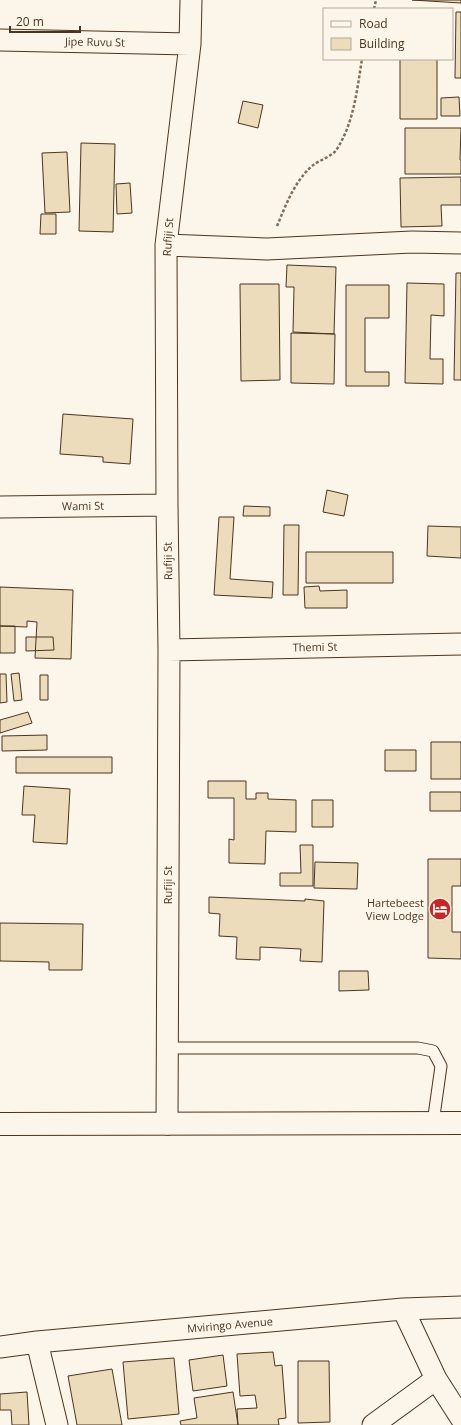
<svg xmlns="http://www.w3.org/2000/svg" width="461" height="1425" font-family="'Open Sans',sans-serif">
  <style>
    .building { fill: #ecdcbc; stroke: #4a3520 }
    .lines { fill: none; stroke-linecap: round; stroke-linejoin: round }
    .service-casing { stroke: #4a3520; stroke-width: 13 }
    .minor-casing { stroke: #4a3520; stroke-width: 23 }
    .trunk-casing { stroke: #4a3520; stroke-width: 24 }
    .path { stroke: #7f6f5c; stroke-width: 2.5; stroke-dasharray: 3 2; stroke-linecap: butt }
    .service { stroke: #fbf6e9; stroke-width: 11 }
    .minor { stroke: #fbf6e9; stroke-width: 21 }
    .trunk { stroke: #fbf6e9; stroke-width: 22 }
    .labels { text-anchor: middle; stroke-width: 3; stroke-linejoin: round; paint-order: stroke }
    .street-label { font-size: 11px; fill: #4a3520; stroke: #fbf6e9 }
    .poi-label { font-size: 11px; fill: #4a3520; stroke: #fbf6e9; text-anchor: end }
  </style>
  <rect width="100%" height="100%" fill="#fbf6e9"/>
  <path class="building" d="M412 0H461V3Z
    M456 12H461V78H455Z
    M400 59H437V119H400Z
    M459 97 460 116H441V98Z
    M243 101 263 105 258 128 238 123Z
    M405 128H461L460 160H461V174H405Z
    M81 143 115 144 113 232 79 231Z
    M67 152 70 212 45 213 42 153Z
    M461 177V205H441L442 226 401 227 400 178Z
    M130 183 132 213 117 214 116 184Z
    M41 214H56V234H40Z
    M287 265 336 267 334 334 293 332 294 287H286Z
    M456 273H461V380H454Z
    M407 283 444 284V316L431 315 430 359H443V384L405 383Z
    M240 284H279L280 380 241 381Z
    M346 285H389V318H365V372H389V386H346Z
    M291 333 335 334 334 384 291 383Z
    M63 414 133 419 130 464 103 462V457L60 454Z
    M327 490 348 495 344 516 323 512Z
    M244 506 270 507V516H243Z
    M219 517H234L230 579 273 582 272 598 214 595Z
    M284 525H299L298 595H283Z
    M428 526 461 527V558L427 556Z
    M306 552H393V583H306Z
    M319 586 320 591 347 590V608H305L304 587Z
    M0 587 73 590 71 659 35 658 37 622 27 621V627L0 626Z
    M0 626H15V653H0Z
    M26 637H53L54 650 26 651Z
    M19 673 22 700 14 701 11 674Z
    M0 674H6L7 702 0 703Z
    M40 675H48V700H40Z
    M28 712 32 723 0 733V720Z
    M47 735V750L2 751V736Z
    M431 742H461V779H431Z
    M385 750H416V771H385Z
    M16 757H112V773H16Z
    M208 781H246V799H256V793H268V799L296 800V832L266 831 265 864 229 863V839L234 840V798H208Z
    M24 786 70 789 67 844 33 842 35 815H22Z
    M430 792H461V811H430Z
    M312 800H333V827H312Z
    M300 845H313V886H280V873H301Z
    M428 859H461V886H452V932H461V959L428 958Z
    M315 862 358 863 357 889 314 888Z
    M209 897 305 901V899L324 901 322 962 300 961 301 949 260 947V960L236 959 237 937 219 936 220 914 209 913Z
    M0 923 83 924 82 970H49V962L0 961Z
    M339 971H368L369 990 339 991Z
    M273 1352 275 1366 282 1365 286 1418 278 1419 279 1425H238L237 1409 257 1408 255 1395 240 1396 237 1354Z
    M223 1355 227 1386 193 1391 189 1360Z
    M174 1358 179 1414 128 1419 123 1362Z
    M298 1361H329L330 1422 298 1423Z
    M112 1369 122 1425H77L68 1376Z
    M27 1392 29 1425H12L11 1410H0V1394Z
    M233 1392 238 1425H181L180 1421 197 1418 194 1398Z"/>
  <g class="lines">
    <g class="service-casing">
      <path id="service" d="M167 1048H418L433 1051 441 1066 433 1123"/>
    </g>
    <g class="minor-casing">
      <path id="minor" d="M0 40 190 44
        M166 245 267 249 412 242 461 243
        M0 507 167 505
        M169 650 461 644
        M167 1124 169 650 167 505 166 245 190 44 191 0
        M403 1309 436 1379 461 1418
        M37 1342 57 1425
        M0 1347 37 1342 403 1309 461 1307
        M373 1425 436 1379"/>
    </g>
    <g class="trunk-casing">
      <path id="trunk" d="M0 1124 461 1123"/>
    </g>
    <path class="path" d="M374 9 376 0
      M277 226C286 205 294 182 312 166 319 160 332 157 337 149 354 122 357 90 362 59"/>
    <use href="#service" class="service"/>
    <use href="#minor" class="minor"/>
    <use href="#trunk" class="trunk"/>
  </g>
  <defs>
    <g id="hotel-disc" transform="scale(1.15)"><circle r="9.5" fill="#c62828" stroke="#fbf6e9"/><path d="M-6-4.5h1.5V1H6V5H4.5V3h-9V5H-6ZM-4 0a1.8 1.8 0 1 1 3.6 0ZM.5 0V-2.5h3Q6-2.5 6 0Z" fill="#fff"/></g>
  </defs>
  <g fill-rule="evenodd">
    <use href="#hotel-disc" x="440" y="909"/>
  </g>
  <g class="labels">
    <g class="street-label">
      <text transform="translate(95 42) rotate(1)" y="4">Jipe Ruvu St</text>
      <text transform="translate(168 237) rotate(-86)" y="4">Rufiji St</text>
      <text transform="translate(83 506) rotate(-1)" y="4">Wami St</text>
      <text transform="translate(168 561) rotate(-91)" y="4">Rufiji St</text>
      <text transform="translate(315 647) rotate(-1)" y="4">Themi St</text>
      <text transform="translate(168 885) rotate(-90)" y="4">Rufiji St</text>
      <text transform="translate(230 1325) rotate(-5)" y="4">Mviringo Avenue</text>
    </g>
    <g class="poi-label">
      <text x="424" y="907">Hartebeest<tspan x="424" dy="13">View Lodge</tspan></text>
    </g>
  </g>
  <rect x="323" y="8" width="130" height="52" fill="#fbf6e9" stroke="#b4a999"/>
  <rect x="331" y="21" width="20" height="6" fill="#fbf6e9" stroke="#b4a999"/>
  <text x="359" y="28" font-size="12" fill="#4a3520">Road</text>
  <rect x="331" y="38" width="20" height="12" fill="#ecdcbc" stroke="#b4a999"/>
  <text x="359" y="48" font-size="12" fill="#4a3520">Building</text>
  <path d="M10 26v6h70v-6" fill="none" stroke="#4a3520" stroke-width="2"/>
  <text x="16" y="26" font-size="12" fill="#4a3520" stroke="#fbf6e9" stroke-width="3" paint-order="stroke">20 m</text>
</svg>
